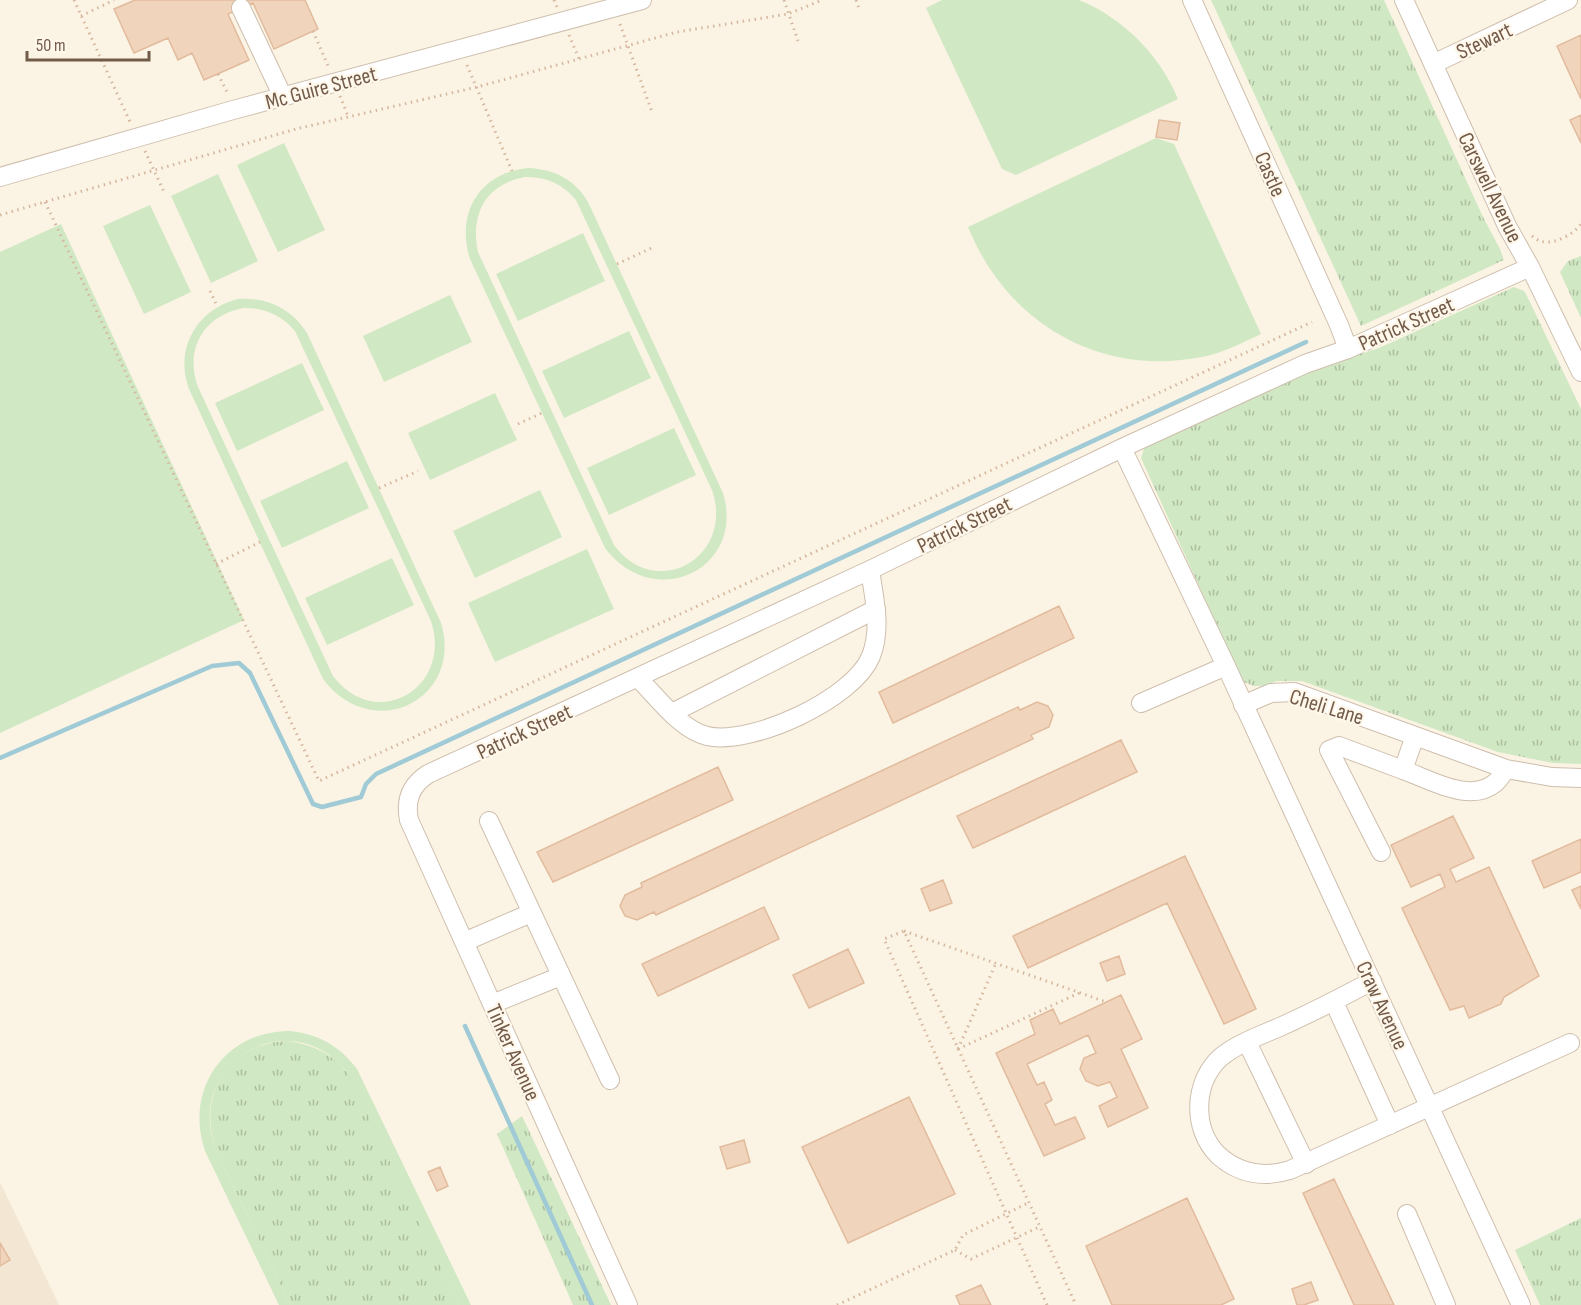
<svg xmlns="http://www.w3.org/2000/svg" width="1581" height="1305" font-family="'Sofia Sans Condensed',sans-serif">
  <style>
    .residential { fill: #f3e6d2 }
    .grass { fill: url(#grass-tufts) }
    .pitch { fill: #d0e8c3; fill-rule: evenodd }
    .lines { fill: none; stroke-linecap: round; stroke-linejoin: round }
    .stream { stroke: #9fcad6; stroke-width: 4.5 }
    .building { fill: #f0d4bc; stroke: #e2bb9d; stroke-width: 1.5 }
    .minor-casing { stroke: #cfbead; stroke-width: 20 }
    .path { stroke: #d5b79f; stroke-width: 3; stroke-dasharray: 1.5 4.5; stroke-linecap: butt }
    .minor { stroke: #fff; stroke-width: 18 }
    .labels { text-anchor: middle; stroke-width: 4.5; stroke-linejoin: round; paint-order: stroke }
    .street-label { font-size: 22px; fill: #735b4a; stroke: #fef7ea }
  </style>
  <defs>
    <pattern id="grass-tufts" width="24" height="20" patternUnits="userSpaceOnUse" patternTransform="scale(1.5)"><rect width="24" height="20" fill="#d0e8c3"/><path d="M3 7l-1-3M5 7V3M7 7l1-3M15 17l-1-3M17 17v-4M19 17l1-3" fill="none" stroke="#adbfa0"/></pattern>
  </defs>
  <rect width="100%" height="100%" fill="#fbf4e4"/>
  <path class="residential" d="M0 1182 59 1305H0Z"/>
  <path class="grass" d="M1211 0H1384L1483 217 1500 249 1504 260 1361 326Z
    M1581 256V318L1560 272 1568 261Z
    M1514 287 1524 291 1528 298 1581 409V764L1553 763 1498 752 1302 681H1277L1263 686H1254L1244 682 1233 661 1141 458 1144 449 1149 445 1322 366 1379 348Z
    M288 1041C315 1045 336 1055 351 1078L459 1305H290L215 1148C198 1093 228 1043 288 1041Z
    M522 1116 611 1305H573L497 1134Z
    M1581 1218V1305H1540L1515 1250Z"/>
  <path class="pitch" d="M942 0H1079C1123 18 1160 55 1178 99L1016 175 1002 169 926 8Z
    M1156 138 1174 144 1261 334C1242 343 1223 353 1202 357 1099 377 1007 323 968 227Z
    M284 143 325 230 278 252 237 165Z
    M530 168C556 170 575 180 588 202L723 493C746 569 654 613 605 548L470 259C455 212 481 171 530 168ZM525 177C547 177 563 184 576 200L712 490C735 558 656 602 614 545L478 252C470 214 486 184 525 177Z
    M218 174 258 261 211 283 171 196Z
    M150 205 191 292 144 314 103 226Z
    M61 224 244 620 0 733V252Z
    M583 233 605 281 518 321 496 274Z
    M450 295 472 342 384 382 363 336Z
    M238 299C267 297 291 308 307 333L441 623C464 699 373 745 323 679L189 389C174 349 197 309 238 299ZM244 308C265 308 281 315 295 331L431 621C453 688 376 733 333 676L198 387C184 349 204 315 244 308Z
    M629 331 651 378 564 418 542 371Z
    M302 363 324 410 237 451 215 403Z
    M495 393 517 440 430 480 408 433Z
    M674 428 696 475 609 515 587 468Z
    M347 461 369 508 282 548 260 501Z
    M540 490 562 537 475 578 453 531Z
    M587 549 614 609 495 662 468 603Z
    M392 558 414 605 327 645 305 598Z
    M290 1031C318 1034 340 1046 357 1069L471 1305H459L347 1072C290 1002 185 1061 215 1148L290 1305H279L205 1151C184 1089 225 1031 290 1031Z"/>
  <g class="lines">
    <path class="stream" d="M0 758 212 666 239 663 250 673 313 804 322 807 361 797 366 784 376 774 1306 342
      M465 1026 592 1305"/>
  </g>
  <path class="building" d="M135 0H305L318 29 274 49 253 3 241 8 228 14 249 60 204 80 192 53 178 60 168 38 134 53 114 9Z
    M1581 35V99L1557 46Z
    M1581 115V143L1570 120Z
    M1159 120 1180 123 1177 140 1156 137Z
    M1059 606 1074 638 893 723 879 692Z
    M1037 702 1048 706 1053 715 1049 727 1031 735 1033 739 656 915 654 912 637 920 625 916 620 906 625 895 642 887 641 883 1018 707 1020 710Z
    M1121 740 1137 772 973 848 957 816Z
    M718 767 733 800 553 882 537 852Z
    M1453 816 1474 858 1450 869 1456 882 1489 867 1539 976 1504 997 1501 1004 1469 1018 1464 1006 1450 1010 1402 908 1445 887 1440 874 1411 887 1391 845Z
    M1581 839V872L1544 888 1532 861Z
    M1185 856 1256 1009 1224 1024 1167 903 1028 968 1013 936Z
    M943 880 952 903 930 911 921 889Z
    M1581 886V909L1572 890Z
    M764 907 779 939 658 996 642 964Z
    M848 949 864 983 809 1008 793 975Z
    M1119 956 1125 974 1107 981 1100 963Z
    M1121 995 1142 1039 1121 1049 1148 1108 1108 1127 1099 1106 1117 1097 1110 1082 1098 1086 1086 1081 1080 1069 1084 1058 1096 1053 1088 1035 1027 1064 1037 1085 1044 1082 1052 1100 1045 1104 1055 1125 1075 1117 1085 1138 1044 1156 996 1053 1035 1034 1030 1020 1053 1009 1060 1024Z
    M909 1097 955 1194 848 1243 802 1147Z
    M744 1140 750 1162 727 1169 720 1147Z
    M440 1167 448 1186 437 1191 428 1172Z
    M1334 1179 1394 1305H1354L1303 1193Z
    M1187 1198 1234 1299 1221 1305H1112L1086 1246Z
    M0 1243 10 1260 0 1266Z
    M1311 1282 1318 1300 1304 1305H1297L1292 1289Z
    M981 1285 991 1305H960L956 1296Z"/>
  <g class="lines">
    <g class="minor-casing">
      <path id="minor" d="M1192 0 1339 325 1348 349
        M1404 0 1507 226 1530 267 1581 372
        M241 8 283 97
        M1433 64 1568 0
        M0 177 233 110 642 0
        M1122 448 1226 666 1521 1305
        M638 678C657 697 681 730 707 736 751 746 854 699 871 656 882 628 874 598 870 570
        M1141 703 1226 666
        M1243 705 1271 693 1294 692 1506 769 1552 777 1581 778
        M672 713 876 609
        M1403 770C1429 779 1470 804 1495 783 1499 780 1503 773 1506 769
        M489 821 610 1080
        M1381 852 1329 750 1339 746 1403 770 1415 736
        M464 942 531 913
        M1372 981C1342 997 1313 1012 1282 1026 1262 1035 1238 1043 1221 1057 1193 1082 1192 1129 1218 1155 1239 1174 1264 1178 1290 1170L1570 1043
        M1334 1002 1390 1125
        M492 1004 561 976
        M1247 1042 1306 1164
        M1407 1214 1446 1305
        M628 1305 409 820C405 800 411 785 428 774L870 570 1122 448 1305 364 1348 349 1530 267"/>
    </g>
    <path class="path" d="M74 0 131 124
      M554 0 557 7
      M784 0 798 41
      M856 0 860 11
      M81 16 114 0
      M620 24 652 112
      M313 31 329 68
      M569 35 579 59
      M467 65 512 171
      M218 74 228 94
      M340 96 348 116
      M145 151 164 192
      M45 202 319 781 1312 322
      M0 215 296 129 477 87 677 32 788 14 822 0
      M1532 236C1536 239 1540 242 1546 242 1557 243 1575 233 1581 224
      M617 264 654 247
      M210 291 217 306
      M518 424 542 413
      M379 488 418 471
      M216 564 260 542
      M904 931 1106 1002
      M958 1049 1079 993
      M958 1049 996 963
      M955 1250 971 1259 1039 1227
      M837 1305 955 1250 963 1235 1028 1203
      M1047 1305 884 939 904 931 1076 1305"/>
    <use href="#minor" class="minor"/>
  </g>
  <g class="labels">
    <g class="street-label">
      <text transform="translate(1484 40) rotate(-25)" y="8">Stewart</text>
      <text transform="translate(321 87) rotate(-15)" y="8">Mc Guire Street</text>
      <text transform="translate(1271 174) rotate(66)" y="8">Castle</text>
      <text transform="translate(1491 187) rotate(64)" y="8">Carswell Avenue</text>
      <text transform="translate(1406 323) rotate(-24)" y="8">Patrick Street</text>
      <text transform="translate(964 524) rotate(-26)" y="8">Patrick Street</text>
      <text transform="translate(1327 706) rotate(17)" y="8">Cheli Lane</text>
      <text transform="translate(524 731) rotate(-25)" y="8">Patrick Street</text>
      <text transform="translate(1383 1005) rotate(65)" y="8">Craw Avenue</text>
      <text transform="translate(514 1052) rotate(66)" y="8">Tinker Avenue</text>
    </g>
  </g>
  <path d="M27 51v9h122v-9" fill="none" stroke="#735b4a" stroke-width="3"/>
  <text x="36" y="51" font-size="18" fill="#735b4a" stroke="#fef7ea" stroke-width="4.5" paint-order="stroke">50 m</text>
</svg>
